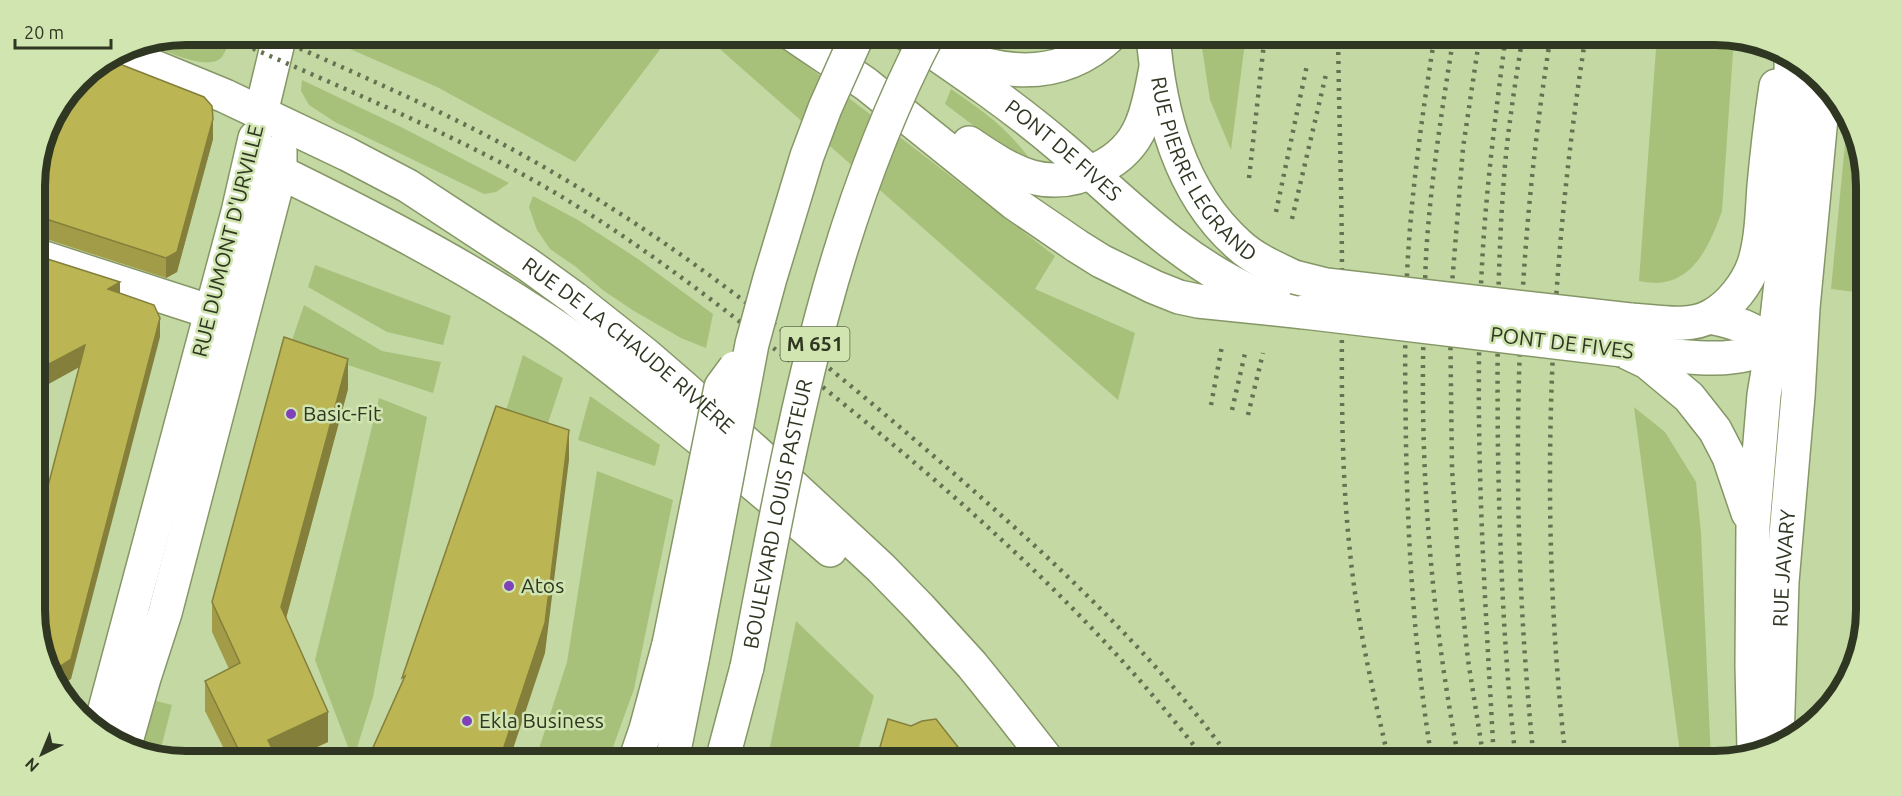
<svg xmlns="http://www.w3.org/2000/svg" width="1901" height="796" font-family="Ubuntu,sans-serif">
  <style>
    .green { fill: #a7c17b }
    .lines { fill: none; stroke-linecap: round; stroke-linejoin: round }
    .tertiary-casing { stroke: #859766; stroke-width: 36 }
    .secondary-casing { stroke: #859766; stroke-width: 36 }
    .trunk-casing { stroke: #859766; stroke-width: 36 }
    .tertiary { stroke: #fff; stroke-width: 33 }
    .secondary { stroke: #fff; stroke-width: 33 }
    .trunk { stroke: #fff; stroke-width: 33 }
    .rail { stroke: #657151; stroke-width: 4.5; stroke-dasharray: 3 6; stroke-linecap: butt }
    .secondary-bridge-casing { stroke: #859766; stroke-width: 36; stroke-linecap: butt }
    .trunk-bridge-casing { stroke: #859766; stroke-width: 36; stroke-linecap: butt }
    .secondary-bridge { stroke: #fff; stroke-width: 33 }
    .trunk-bridge { stroke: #fff; stroke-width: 33 }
    .wall { fill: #a29c48 }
    .shaded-wall { fill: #847f3b }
    .building { fill: #bcb554; stroke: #847f3b; stroke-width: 1.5 }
    .poi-dot { fill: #7f41b7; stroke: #d1e5b1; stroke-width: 2 }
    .labels { text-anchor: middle; stroke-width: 5; stroke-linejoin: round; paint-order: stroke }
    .shield { fill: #d1e5b1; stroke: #606b4d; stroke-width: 1.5 }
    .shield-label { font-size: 20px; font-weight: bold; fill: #2f3722 }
    .street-label { font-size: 21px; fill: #2f3722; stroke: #d1e5b1 }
    .poi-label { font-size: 21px; fill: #2f3722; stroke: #d1e5b1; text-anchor: start }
    .rim { fill: none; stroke: #2f3722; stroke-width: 8 }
  </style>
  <rect width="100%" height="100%" fill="#c4d8a4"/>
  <path class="green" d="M186 35H193L227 48C225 51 224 54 222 57 207 73 163 49 146 43Z
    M318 35H671L575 162 437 87Z
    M704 35H759L798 59 1055 256 1035 289 1135 333 1118 400Z
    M980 35V34L1064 35C1032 48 1010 49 977 41Z
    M1200 35H1246L1231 150 1210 100Z
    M1657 35H1715L1734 38 1722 211C1711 241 1696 281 1657 283 1651 283 1644 282 1639 281Z
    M302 80 401 127 509 183 496 192 484 194 335 122 309 105 301 91Z
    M951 89C983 111 1006 127 1030 159 998 147 972 124 945 104Z
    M1847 123 1865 166 1863 293 1831 289Z
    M533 196 578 220 638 259 713 314 706 348 681 338 634 311 604 291 576 267 550 249 537 230 529 207Z
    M315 265 451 316 443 345 387 332 308 287Z
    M304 305 382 351 441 362 433 393 290 346Z
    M523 355 563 378 546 429 504 417Z
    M590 396 660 445 655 466 578 440Z
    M379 398 427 417 373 697 353 760 315 660Z
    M1634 407 1665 432 1696 482 1701 533 1711 761H1681Z
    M597 471 673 500 634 689 608 761H535L567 662Z
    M796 621 874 696 855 761H767Z
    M149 699 172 705 161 748 166 758 136 753Z"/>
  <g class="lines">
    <g class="tertiary-casing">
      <g id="tertiary">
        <path id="s1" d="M118 52 225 96 347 154 408 186 527 264 574 298 646 355 683 387 755 451 881 568 920 608 972 665 1009 711 1048 761"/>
        <path d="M251 158C348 205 444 253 534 312 572 336 608 365 643 393 707 444 769 496 830 550"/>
        <path d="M35 255 233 319"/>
        <path d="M100 728 238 212 255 138"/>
        <path d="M125 745 144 678 165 613 280 172V151"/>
      </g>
    </g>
    <g class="secondary-casing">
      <g id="secondary">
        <path id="s2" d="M907 34C960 70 1013 106 1062 148 1122 199 1175 256 1249 291 1261 296 1274 303 1287 307"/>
        <path id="s3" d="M1153 34C1159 111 1179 192 1239 245 1254 259 1275 268 1294 277"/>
        <path d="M953 54C1010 77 1065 79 1112 34"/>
        <path d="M1710 317C1740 323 1764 331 1782 357"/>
        <path d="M1630 320C1655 321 1688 329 1711 316 1730 306 1747 284 1754 264 1762 239 1762 212 1764 186 1767 153 1771 119 1776 86"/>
        <path d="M1622 350 1647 362 1689 397 1715 430 1729 457 1748 513"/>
        <path d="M1630 351C1670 355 1737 368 1772 344 1777 341 1781 335 1785 331"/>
        <path id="s4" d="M1777 742 1782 582 1798 396 1803 308 1824 86"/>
        <path d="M1754 750 1752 666 1753 526 1764 395 1777 318 1788 222 1793 147 1791 62"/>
      </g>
    </g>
    <g class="trunk-casing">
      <path id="trunk" d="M792 34 866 84 1014 203 1077 246 1101 261 1154 287 1179 297 1198 301 1304 312
        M261 113 280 34
        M969 143C1013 173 1048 195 1100 168 1118 159 1133 145 1141 126 1149 108 1152 87 1156 68
        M635 761 646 729 669 644
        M672 761 693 655
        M722 761 747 667"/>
    </g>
    <use href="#tertiary" class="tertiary"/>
    <use href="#secondary" class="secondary"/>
    <use href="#trunk" class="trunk"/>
    <path class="rail" d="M220 34C330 83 442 128 547 188 639 242 722 307 805 373 951 489 1092 612 1206 761
      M267 34C364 77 463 119 554 173 697 256 826 363 951 471 1052 559 1153 652 1232 761
      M1338 34C1339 116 1342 198 1342 280 1342 371 1340 461 1350 552 1357 623 1373 692 1389 761
      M1454 34C1443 103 1432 172 1427 241 1425 267 1425 293 1424 319 1419 466 1431 616 1459 761
      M1480 34 1463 148 1450 309 1452 469 1459 574 1468 660 1484 761
      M1249 178 1265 34
      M1276 212 1307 65
      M1292 219 1327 70
      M1211 405 1222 346
      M1232 410 1246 349
      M1248 415 1263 353
      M1494 760C1485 595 1473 429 1482 265 1486 188 1496 111 1506 34
      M1432 761C1415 657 1408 551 1406 445 1405 378 1404 309 1409 241 1414 172 1424 103 1435 34
      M1516 761C1504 659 1500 555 1498 452 1497 356 1497 261 1505 165 1509 121 1516 78 1523 34
      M1534 761C1509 520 1512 274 1551 34
      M1566 761C1538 520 1548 274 1586 34"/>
    <g class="secondary-bridge-casing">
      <path id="secondary-bridge" d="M1294 277 1326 285 1630 320
        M1304 312 1622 350"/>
    </g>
    <g class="trunk-bridge-casing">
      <g id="trunk-bridge">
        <path d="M669 644 721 387 735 368"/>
        <path d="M693 655 752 344 770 278 807 156 825 108 858 34"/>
        <path id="s5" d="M747 667C789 452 825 231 928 34"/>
      </g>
    </g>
    <use href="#secondary-bridge" class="secondary-bridge"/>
    <use href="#trunk-bridge" class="trunk-bridge"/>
  </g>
  <path class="wall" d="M213 139 177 272 166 278 40 237H35V176Z
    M348 389 286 618 328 742 286 761H230L205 711V681L229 669 212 632V602Z"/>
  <path class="shaded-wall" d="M213 119V139L177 272 166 278V258Z
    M120 282V302L108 289Z
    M160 318V337L71 679 60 686 53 671Z
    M85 345V364L36 391V371Z
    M348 359V389L281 637V607Z
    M569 430V460L545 653 509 761H498Z
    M328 712V742L286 761H268V740Z"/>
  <path class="building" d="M107 59 204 97 212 106 213 119 177 252 166 258 40 217H35V176L50 119 86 72Z
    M35 255 120 282 108 289 154 305 160 318 71 659 53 671 37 639V528L85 345 36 371Z
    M284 337 348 359 281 607 328 712 268 740 278 761H244L205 681 240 663 212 602Z
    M496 406 569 430 545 623 504 747 498 761H367L405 676 402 678Z
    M888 719 911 726 922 721 936 719 969 761H876Z"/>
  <g class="poi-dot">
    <circle cx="291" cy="414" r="6"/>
    <circle cx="509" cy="586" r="6"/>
    <circle cx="467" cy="721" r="6"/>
  </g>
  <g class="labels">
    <rect class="shield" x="780.5" y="327" width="69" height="34" rx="4.5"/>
    <g class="shield-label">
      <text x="815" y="351">M 651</text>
    </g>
    <g class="street-label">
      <text dy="7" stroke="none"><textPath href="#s2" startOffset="195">PONT DE FIVES</textPath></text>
      <text dy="7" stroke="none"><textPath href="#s3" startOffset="148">RUE PIERRE LEGRAND</textPath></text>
      <text transform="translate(228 241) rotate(-76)" y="7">RUE DUMONT D'URVILLE</text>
      <text transform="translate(1562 343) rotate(7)" y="7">PONT DE FIVES</text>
      <text dy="7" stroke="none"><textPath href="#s1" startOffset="592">RUE DE LA CHAUDE RIVIÈRE</textPath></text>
      <text dy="7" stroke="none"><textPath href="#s5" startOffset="156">BOULEVARD LOUIS PASTEUR</textPath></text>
      <text dy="7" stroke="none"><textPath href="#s4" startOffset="174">RUE JAVARY</textPath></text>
    </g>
    <g class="poi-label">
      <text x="303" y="421">Basic-Fit</text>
      <text x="521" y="593">Atos</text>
      <text x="479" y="728">Ekla Business</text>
    </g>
  </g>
  <path d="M0 0H1901V796H0ZM186 45H1715A141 141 0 0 1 1856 186V610A141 141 0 0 1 1715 751H186A141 141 0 0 1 45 610V186A141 141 0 0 1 186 45Z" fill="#d1e5b1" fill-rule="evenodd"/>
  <path class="rim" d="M186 45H1715A141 141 0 0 1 1856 186V610A141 141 0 0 1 1715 751H186A141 141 0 0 1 45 610V186A141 141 0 0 1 186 45Z"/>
  <g transform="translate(42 754) rotate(223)" stroke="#d1e5b1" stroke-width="4.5" paint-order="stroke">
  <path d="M0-4.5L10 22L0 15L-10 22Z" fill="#2f3722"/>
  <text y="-9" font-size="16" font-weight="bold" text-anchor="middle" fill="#2f3722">N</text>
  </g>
  <path d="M15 39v9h96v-9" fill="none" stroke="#2f3722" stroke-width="3"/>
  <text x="24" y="39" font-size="18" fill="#2f3722" stroke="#d1e5b1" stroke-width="4.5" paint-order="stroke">20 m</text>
</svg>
